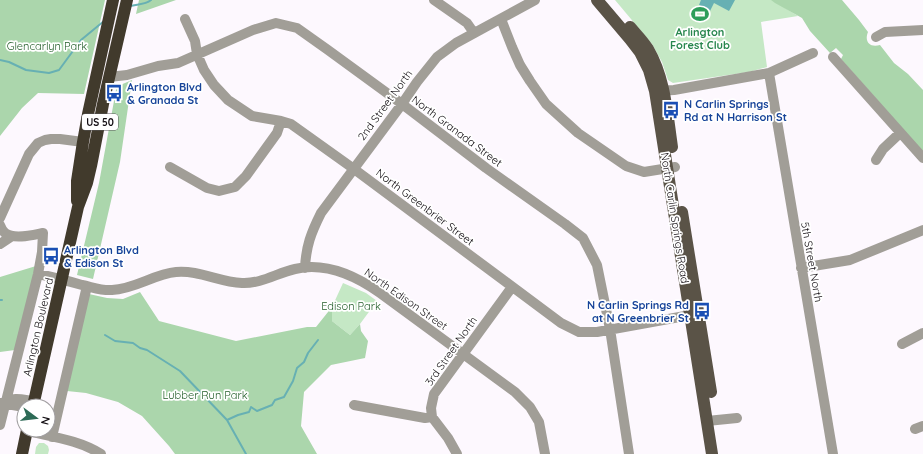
<svg xmlns="http://www.w3.org/2000/svg" width="923" height="454" font-family="Quicksand,sans-serif">
  <style>
    .green { fill: #c5e8c5 }
    .forest { fill: #abd6ac }
    .water { fill: #67b0b3 }
    .lines { fill: none; stroke-linecap: round; stroke-linejoin: round }
    .stream { stroke: #67b0b3; stroke-width: 2 }
    .minor { stroke: #a19e97; stroke-width: 10 }
    .major { stroke: #5a5347; stroke-width: 12 }
    .highway { stroke: #413a2c; stroke-width: 12 }
    .labels { text-anchor: middle; stroke-width: 3.5; stroke-linejoin: round; paint-order: stroke }
    .shield { fill: #fff; stroke: #595659; stroke-width: 1 }
    .shield-label { font-size: 10px; font-weight: bold; fill: #120d12 }
    .leisure-label { font-size: 11px; font-weight: bold; fill: #27864d; stroke: #fff }
    .park-label { font-size: 11px; fill: #225d29; stroke: #fff }
    .transit-label { font-size: 11px; font-weight: bold; fill: #164399; stroke: #fff; text-anchor: start }
    .street-label { font-size: 11px; fill: #120d12; stroke: #fff }
  </style>
  <rect width="100%" height="100%" fill="#fdf8fe"/>
  <path class="green" d="M615 0H772L798 16 761 22 767 67 749 72 673 83 668 80 662 62 652 44Z
    M343 283 366 293 377 301 360 324 350 335 332 321V307Z
    M39 443H44L48 446 49 450 48 454H35L36 447Z"/>
  <path class="forest" d="M0 0H105L84 94 38 93 22 108 0 136Z
    M139 0H176L136 14Z
    M771 0H842L859 20 868 32C864 42 870 48 880 45L894 63 908 74 923 90V152L841 59 843 55 836 48 830 53 810 31 802 18 775 3Z
    M132 80 120 162 93 279 77 275 99 183 116 90 118 86Z
    M36 266 15 350 0 352V277Z
    M140 292 159 321 236 341 307 327H316L332 307V321L350 335 360 324 361 331 368 341 365 358 331 365 304 392 301 426 317 454H175L169 446 142 416 118 402 86 393 67 391 89 294 107 298 123 299Z"/>
  <path class="water" d="M701 0H735L729 11 714 3 710 11 699 5Z"/>
  <g class="lines">
    <path class="stream" d="M130 6C137 4 145 5 151 0
      M0 60 9 62 26 70 49 73 59 70 81 40 104 21
      M0 300H2
      M105 335 115 341 133 343 140 348 147 350 180 371 227 420 246 454
      M227 420 238 415 249 412 251 407 257 411 272 405 275 400 284 397 293 381 297 368 304 362 308 353 318 340"/>
    <path class="minor" d="M434 0 467 23 474 33
      M185 19 195 41 197 54 204 70 214 85 228 100 252 116 281 121 291 124 354 169 561 323 579 332H597L696 314
      M501 19 512 47 520 65 530 81 546 104 578 133 626 166 644 172 675 167
      M876 37 885 32 923 30
      M833 57 923 158
      M769 73 833 454
      M109 77 127 75 158 66 178 63 253 30 276 23 297 28 328 50 402 104 486 168 565 224 583 238 597 265 610 329 629 454
      M657 91 674 90 769 73 813 53
      M876 160 883 149 900 133
      M170 167 207 188 219 191 235 187 246 176 277 133 281 121
      M0 218 29 154 38 143 45 140 51 139H60L83 142
      M0 225C1 228 3 231 5 233 14 240 33 235 43 233L42 252 38 274 0 425
      M0 244 12 236
      M305 268C306 246 311 233 321 213L402 104 417 82 437 57 456 43 535 0
      M801 268 850 260 923 230
      M38 274C53 277 68 281 82 285 92 287 102 291 112 290 135 289 154 274 176 272 199 270 219 282 242 283 261 284 277 273 295 269 325 262 356 276 380 293L515 392 530 407 539 422 545 454
      M902 344 923 333
      M1 403 24 407
      M5 403C13 396 24 400 34 401
      M354 405 425 418 432 417
      M707 421 737 418
      M915 429 923 426
      M27 431C52 437 79 440 101 454
      M52 437 87 286
      M457 454 448 438 432 417 431 408 434 394 512 287"/>
    <path class="major" d="M597 0 630 39 640 52 649 70 655 91 712 454
      M630 27C636 34 643 41 648 49 665 78 667 113 672 147
      M682 212 711 392"/>
    <path class="highway" d="M77 201V181L83 142 88 114 113 0
      M33 406 78 207 87 183 91 166 103 104 127 0
      M22 454 27 430"/>
  </g>
  <defs>
    <g id="stadium-bare" transform="scale(1.38)"><path d="M0-5a6.5 5 0 1 0 0 10a6.5 5 0 1 0 0-10ZM-3.5-1.8h7v3.6h-7Z" fill="#2e9e5b" stroke="#fff" stroke-width="2.5" paint-order="stroke"/></g>
    <g id="bus-bare" transform="scale(1.38)"><path d="M-5-6H5V4H4V6H2V4H-2V6H-4V4H-5ZM-3.5-4V0h7V-4ZM-3.5 1.2v1.5H-2V1.2ZM2 1.2v1.5H3.5V1.2Z" fill="#1a4fb4" stroke="#fff" stroke-width="2.5" paint-order="stroke"/></g>
  </defs>
  <g fill-rule="evenodd">
    <use href="#stadium-bare" x="700" y="14"/>
    <use href="#bus-bare" x="114" y="93"/>
    <use href="#bus-bare" x="671" y="110"/>
    <use href="#bus-bare" x="51" y="256"/>
    <use href="#bus-bare" x="702" y="311"/>
  </g>
  <g class="labels">
    <rect class="shield" x="82" y="114" width="36" height="16" rx="3"/>
    <g class="shield-label">
      <text x="100" y="126">US 50</text>
    </g>
    <g class="leisure-label">
      <text x="700" y="36">Arlington<tspan x="700" dy="13">Forest Club</tspan></text>
    </g>
    <g class="park-label">
      <text x="47" y="50">Glencarlyn Park</text>
      <text x="351" y="310">Edison Park</text>
      <text x="205" y="399">Lubber Run Park</text>
    </g>
    <g class="transit-label">
      <text x="127" y="91">Arlington Blvd<tspan x="127" dy="13">&amp; Granada St</tspan></text>
      <text x="684" y="108">N Carlin Springs<tspan x="684" dy="13">Rd at N Harrison St</tspan></text>
      <text x="64" y="254">Arlington Blvd<tspan x="64" dy="13">&amp; Edison St</tspan></text>
      <text x="689" y="309" text-anchor="end">N Carlin Springs Rd<tspan x="689" dy="13">at N Greenbrier St</tspan></text>
    </g>
    <g class="street-label">
      <text transform="translate(385 105) rotate(-54)" y="4">2nd Street North</text>
      <text transform="translate(457 131) rotate(37)" y="4">North Granada Street</text>
      <text transform="translate(425 207) rotate(37)" y="4">North Greenbrier Street</text>
      <text transform="translate(675 218) rotate(81)" y="4">North Carlin Springs Road</text>
      <text transform="translate(812 262) rotate(80)" y="4">5th Street North</text>
      <text transform="translate(406 299) rotate(35)" y="4">North Edison Street</text>
      <text transform="translate(38 327) rotate(-77)" y="4">Arlington Boulevard</text>
      <text transform="translate(451 351) rotate(-55)" y="4">3rd Street North</text>
    </g>
  </g>
  <g transform="translate(36 418) rotate(105)"><circle r="19" fill="#ffffff" stroke="#a09ea0"/>
  <path d="M0-3L7 15L0 10L-7 15Z" fill="#2d6a56"/>
  <text y="-6" font-size="11" font-weight="bold" text-anchor="middle" fill="#120d12">N</text>
  </g>
</svg>
